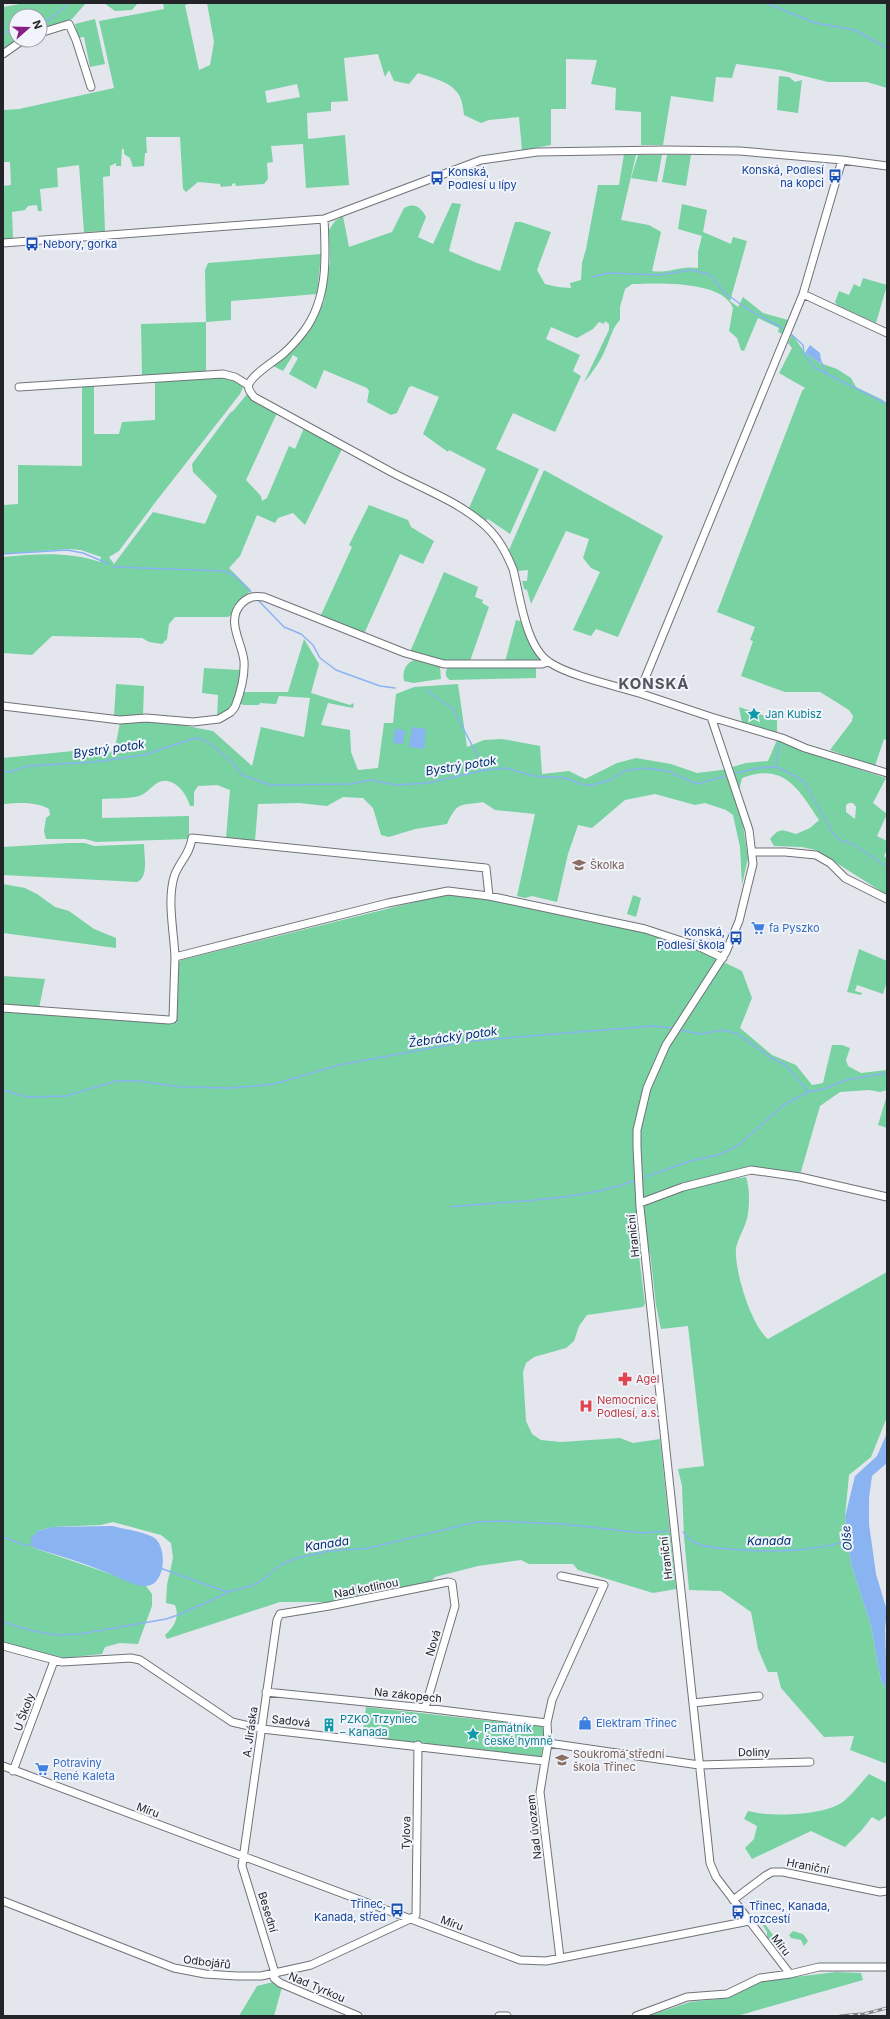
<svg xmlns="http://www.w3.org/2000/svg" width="890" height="2019" font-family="Inter,sans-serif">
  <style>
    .green { fill: #78d2a2; fill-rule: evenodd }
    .water { fill: #89b4f1 }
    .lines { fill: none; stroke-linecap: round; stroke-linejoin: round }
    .stream { stroke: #89b4f1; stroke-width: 1.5 }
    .minor-casing { stroke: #707278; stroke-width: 9 }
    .minor { stroke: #fff; stroke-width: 7 }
    .rail-casing { stroke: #84858b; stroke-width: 3 }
    .rail { stroke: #f1f4fb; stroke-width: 1.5; stroke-dasharray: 4.5; stroke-linecap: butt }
    .labels { text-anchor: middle; stroke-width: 4; stroke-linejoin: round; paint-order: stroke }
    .transit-label { font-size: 11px; fill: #164399; stroke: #f1f4fb; text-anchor: end }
    .culture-label { font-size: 11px; fill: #0d838f; stroke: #f1f4fb; text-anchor: start }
    .education-label { font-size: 11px; fill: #785e54; stroke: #f1f4fb; text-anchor: start }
    .shop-label { font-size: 11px; fill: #366cbe; stroke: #f1f4fb; text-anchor: start }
    .street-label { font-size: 11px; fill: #232427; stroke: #f1f4fb }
    .health-label { font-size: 11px; fill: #be3a42; stroke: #f1f4fb; text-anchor: start }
    .water-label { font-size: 12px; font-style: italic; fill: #003173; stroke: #f1f4fb }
    .district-label { font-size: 15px; font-weight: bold; letter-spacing: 1px; fill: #515359; stroke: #f1f4fb }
  </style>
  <rect width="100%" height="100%" fill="#e4e6ee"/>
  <path class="green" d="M25 3H86L72 19 40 30V16H16V40H18L3 51V7Z
    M104 3H138L132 10 115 11Z
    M163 3H192L185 5 199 70 210 65 214 42 207 3H887V88L867 82H828L780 70 736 64 732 78 716 77 713 102 671 96 663 145H641V112L615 110 616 88 591 84 597 60 566 59V109H551V145L522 150 519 117 489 120 481 123 464 115C463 107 462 97 456 91 448 81 429 77 418 73L409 84 394 81 389 70 385 77 378 54 344 58 348 101 331 102V111L307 113 308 139 345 135 349 185 306 188 303 144 271 146 273 162 267 163 268 179 264 184 236 186 235 183 232 184V186L221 187 220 184 198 182 186 192 183 189 180 137H146L147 153H145L144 166 133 167 130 158 124 154V150L122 148 121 166H116V163L110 166V176L103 177 105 231 84 232 79 165 57 168 58 187 40 189 42 211H38L37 205 28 206 25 210 12 212 13 238 3 239V186L11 185 10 162H3V110L19 109 114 88 99 21 164 9ZM297 84 300 97 267 103 265 91Z
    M95 19 105 64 90 67 84 37 78 38 75 24Z
    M779 76 789 77 795 82 802 80 798 113 777 110Z
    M624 154 636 155 621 220 649 225 661 232 652 271C667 274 682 265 698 268V252L702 236 678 229 682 204 707 210 703 232 731 244 733 237 747 241 730 301 738 307 743 297 763 313 788 320 782 334 778 332 779 328 758 318 744 351 741 350 737 338 729 331 733 308C723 280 656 283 632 284L625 289 620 307V320C612 328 611 337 606 348 601 360 593 372 584 382L609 330V324L605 321 604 324 599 322 593 329 577 338 551 327 546 339 580 355 573 371 581 376 555 432 513 413 496 449 539 469 510 534 488 519 484 522 470 511 469 508 486 469 449 450 448 452 423 434 439 397 412 386 409 387 397 413 391 415 367 402 369 391 367 388 324 370 316 389 289 374 298 358 293 355 283 371 273 366 293 349 317 316 324 301 330 262 329 230 335 221 343 216 349 247 392 232 404 208C414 202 421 207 426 217L418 237 433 244 452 203 461 204 449 251 477 263 500 271 515 222H521L551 232 537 270 545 284 558 287 571 288 570 283 581 280 582 263 586 249 598 185H619Z
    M638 155H662L657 182 631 178Z
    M667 155H691L686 186 662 182Z
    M321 254 317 294 231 301V320L206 322V372L142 376 141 324 206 322 205 270 208 263Z
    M863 278 887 285 876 323 837 305 835 302 839 291 849 295 854 284 860 287Z
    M792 334 805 353 820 363 837 369 851 378 856 387 883 400 887 404V740L884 739 875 766 830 750 852 721 853 716 849 710 820 692H785L741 676 753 641 750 640 755 627 717 612 802 391 805 388 779 373 792 348 788 343Z
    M227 377 243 387 240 394 154 504 119 551 109 557 114 564 153 512 205 524 217 496 193 472 192 464 230 413 234 410 247 394 253 399 277 413 246 480 261 496 262 501 267 498 289 446 295 449 304 428 342 449 305 525 293 513 278 518 275 523 257 515 240 556 229 568 251 590 236 606 234 605 232 614 228 617H175L169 624 167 639 162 644 149 642 142 638 52 636 32 655 3 653V557C36 554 68 551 100 562L101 557 81 550 68 549 3 554V505L18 504V465L82 466V386L94 385V434H119L122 422 155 420V380Z
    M544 470 663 536 618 637 596 629 591 636 573 630 600 572 591 568 583 558 589 539 566 531 531 604 527 590 524 589 522 581H527L528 570 518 571 509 550Z
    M369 505 408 520 411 527 434 541 423 564 400 554 364 634 320 617 352 547 349 545Z
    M444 572 478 587 475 597 483 600 482 603 489 607 470 661H445L410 652Z
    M516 620 523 622 542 659 541 661 505 662Z
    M304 639 319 664 311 693 350 705 354 703 353 708 328 703 321 725 350 730 351 752 358 770 378 768 384 723H393L396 694 414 687 458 684 467 747 484 740 502 739 540 746 542 774 569 771 585 779 617 763 636 758 671 764 697 773 722 770 746 763 768 761 777 740 828 759 886 778 873 803 887 814 877 836 887 841V849L884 856 887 859V895L816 850 802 847 774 846 770 839C780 827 782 830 796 834L810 828 819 820C798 788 784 762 742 778L736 804 743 825 748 858 742 885 740 847 733 815 726 810 705 803 695 805 655 794 625 800 592 828 578 825 568 854 557 902 532 896 525 898 517 896 535 814 495 810 483 802C459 806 458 801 447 824L415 829 389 837 381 835 373 808 363 798 343 797 327 806 299 803 258 804 255 841 226 838 230 790 217 785 198 786 194 792V806H190C187 793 172 774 157 783 151 787 146 794 139 796 129 799 113 798 102 799V818L189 816V839L96 842 85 839H46L44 831 46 818 50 815 49 809C34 801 19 803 3 804V758L73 751 109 753 115 749 120 722H166L213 731 252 766 261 727 304 737 310 698 279 696 276 704 260 703 259 705H243L240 703 242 692H288ZM849 803H853L856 807 855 819 846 812V805Z
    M414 660 440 667 441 679 413 683 404 681C402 672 405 664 414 660Z
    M449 667H536V678L450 680C445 678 444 670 449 667Z
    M204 668 240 670C240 690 236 707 217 717L218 695 202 693Z
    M116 684 144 686 143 716 114 717Z
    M739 707 777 720V734L742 723Z
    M68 843H85L94 846 144 844C144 855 149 878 137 882L3 875V847Z
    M3 884 25 888 37 894 55 907 69 911 94 929 116 938V948L3 933Z
    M447 894 489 899 647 932 699 950 742 971 752 998 740 1028 772 1055 796 1065 812 1085 823 1083 832 1045H842L850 1048 846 1060 848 1066 861 1073 887 1070V1090L880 1092 869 1090 840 1092 820 1106 800 1175 759 1167 737 1169 733 1179 746 1177C750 1188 750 1210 746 1222 743 1231 738 1239 736 1248 734 1270 751 1325 768 1339L887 1272V1417L871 1457 849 1475 845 1517 851 1564 871 1626 881 1681 887 1689V1764L850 1750 854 1736 824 1737 781 1688 777 1672H768L758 1649 751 1612 721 1591 689 1590 684 1537 682 1486 678 1469 704 1466 688 1326 661 1329 656 1305 650 1253 639 1256 645 1304 643 1307 587 1315 579 1326 574 1341 566 1348 534 1357 526 1363 523 1372 526 1421 532 1434 541 1440 561 1442 620 1438 633 1443 660 1439 676 1589 653 1593 578 1570 573 1564H529L521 1560 478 1566 435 1577 431 1582 328 1602H280L167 1639 165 1635C174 1627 180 1618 175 1605L166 1603 167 1585 173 1558 171 1543 161 1535 113 1522 101 1525 52 1527 38 1531 31 1544 34 1548 146 1586 152 1594V1606L138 1644 120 1643 105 1647 102 1654 64 1658 3 1643V1010L177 1023 178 963 181 960Z
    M633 895 641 898 636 917 627 914Z
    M859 949 887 961V981L883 994 857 985 855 991 862 993 861 995 847 992Z
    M3 976 45 979 39 1008 3 1005Z
    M887 1095V1128L878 1125Z
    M366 1707 545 1727 541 1758 362 1738Z
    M869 1774 887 1783V1815L879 1821 872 1817 861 1831 845 1847 811 1831 752 1859 745 1848 754 1839 757 1826 744 1819 748 1811C770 1817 826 1816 844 1801 853 1793 861 1783 869 1774Z
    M761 1922 765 1924 781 1946 782 1949 779 1951H777L767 1937V1932Z
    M793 1931 803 1934 808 1941 804 1946 801 1940 791 1938 789 1935Z
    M836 1972 861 1973 863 1980 737 2016H648L690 2002 728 1998 762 1981Z
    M273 1982 282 1987 274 2016H239L257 1986Z"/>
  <path class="water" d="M810 345 820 353 821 360 820 363 805 353Z
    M412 727 426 729 424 749 409 747Z
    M395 729 405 730 403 744 393 743Z
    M887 1433V1463L872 1476 869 1498V1524L876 1574 887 1611 885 1629 887 1689 881 1681 871 1626 851 1564 845 1517 855 1476 877 1456Z
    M112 1526C124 1529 141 1531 153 1537 168 1545 166 1586 146 1586 134 1587 115 1575 103 1571 81 1562 57 1555 34 1548L31 1544V1538L38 1531 52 1527Z"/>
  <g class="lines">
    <path class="stream" d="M766 3 815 23 855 30 887 48
      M40 20H49L69 3
      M3 35 16 23
      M592 277 608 273 659 275 691 270 709 274 725 293 746 308 782 328
      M792 335 803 345 804 354 815 368 887 404
      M820 359 826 373
      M3 554 67 550 83 553 109 564
      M113 567 224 571 235 576 251 592
      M257 599 284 627 301 634 313 645 320 658 336 670 380 686 395 688
      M426 690 453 709 485 770
      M776 767 779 744
      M3 771 9 772 28 766 95 762 144 755 195 738 204 740 213 746 234 764 242 775 271 785 351 784 370 780 396 785 428 783 485 770 507 768 533 776 566 778 580 784 592 785 611 780 624 771 644 768 668 771 697 784 729 775
      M733 774 757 768 776 767 790 773 804 782 833 833 840 840 853 844 887 867
      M679 1030 702 1034 721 1030 736 1033 770 1057 785 1065 809 1092 827 1088 846 1080 887 1073
      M3 1090 27 1097 66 1096 116 1081H138L182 1087 232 1088 274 1084 339 1065 470 1041 652 1026 673 1028
      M645 1177 690 1161 718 1155 739 1145 782 1106 808 1092
      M451 1207C514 1200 574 1202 634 1181
      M683 1532C686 1535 690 1540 694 1542 705 1548 719 1548 730 1549 771 1553 809 1552 849 1541
      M3 1537 25 1545H34
      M160 1568 227 1592 251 1586 261 1581 280 1565 294 1559 329 1551 369 1548 476 1522 500 1521 562 1524 643 1533 668 1531
      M3 1622 33 1631 56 1635 80 1634 166 1619 181 1614 227 1593"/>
    <g class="minor-casing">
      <path id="minor" d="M40 33 69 24 76 40 91 87
        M3 54 23 40
        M842 160 803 294 639 693 711 717 749 830 753 864 739 921 726 952 666 1045 647 1088 637 1130V1147L640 1207 710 1863 716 1877 790 1974 819 1967H887
        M324 219C326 257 328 299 304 331 298 339 291 347 283 354 275 361 253 374 249 384 247 389 251 393 254 397 301 423 347 448 393 473 422 488 456 501 481 522 497 535 505 550 513 569 520 595 525 646 549 662 567 675 616 686 639 693
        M3 243 324 219 481 160 537 152 664 150 740 151 842 160 887 166
        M803 294 887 333
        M19 387 223 374 235 377 248 385
        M3 706 120 720 146 718 193 722 219 719 231 712 235 707C240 694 245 676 244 661 242 642 225 620 242 603 249 596 255 596 264 597L405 653 444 664H542L548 662
        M711 717 782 738 805 748 887 773
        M753 852H785L816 855 830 863 845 878 887 899
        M175 957C174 932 167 901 174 877 178 863 190 855 192 838L486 868 489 896
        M3 1008 169 1020 173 1019 175 957 388 903 448 891 489 896 645 929 700 947 723 958
        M640 1203 683 1187 751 1170 800 1177 887 1197
        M3 1646 62 1662 131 1658 140 1660 232 1722 262 1729 544 1761
        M266 1692 425 1708 547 1723
        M693 1703 759 1696
        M548 1743 699 1765 810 1762
        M3 1766 520 1960 546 1961 749 1921
        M13 1771 54 1661
        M733 1900 765 1876 772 1872H783L880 1892 887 1891
        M3 1901 174 1968 205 1974 237 1976H261L311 1965 410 1919 416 1915 418 1745
        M560 1958 540 1792 548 1743 547 1723 552 1700 604 1585 561 1576
        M358 2016 280 1983 274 1978 275 1973 242 1866 277 1620 280 1614 329 1606 448 1582 452 1583 455 1606 425 1708
        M499 2016H507
        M636 2016 687 1997 727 1994 760 1978 790 1974"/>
    </g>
    <use href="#minor" class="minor"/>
    <g class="rail-casing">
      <path id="rail" d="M840 2016 860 2014
        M856 2016 887 2008"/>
    </g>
    <use href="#rail" class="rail"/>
  </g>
  <defs>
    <g id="bus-bare" transform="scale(1.08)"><path d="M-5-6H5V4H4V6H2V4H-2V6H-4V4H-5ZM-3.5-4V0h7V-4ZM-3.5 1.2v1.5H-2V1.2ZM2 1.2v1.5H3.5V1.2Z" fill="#1a4fb4" stroke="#f1f4fb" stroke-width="2.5" paint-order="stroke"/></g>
    <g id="sight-bare" transform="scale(1.08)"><path d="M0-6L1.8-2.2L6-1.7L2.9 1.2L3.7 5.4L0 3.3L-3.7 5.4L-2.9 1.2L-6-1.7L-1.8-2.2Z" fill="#0f9aa8" stroke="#f1f4fb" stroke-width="2.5" paint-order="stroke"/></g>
    <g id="school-bare" transform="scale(1.08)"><path d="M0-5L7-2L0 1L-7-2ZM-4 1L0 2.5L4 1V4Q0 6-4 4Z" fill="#8d6e63" stroke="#f1f4fb" stroke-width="2.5" paint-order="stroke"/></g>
    <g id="supermarket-bare" transform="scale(1.08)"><path d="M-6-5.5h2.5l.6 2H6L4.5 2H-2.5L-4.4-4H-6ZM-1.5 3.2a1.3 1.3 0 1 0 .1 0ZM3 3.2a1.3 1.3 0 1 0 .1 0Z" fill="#3f7fe0" stroke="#f1f4fb" stroke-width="2.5" paint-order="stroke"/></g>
    <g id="pharmacy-bare" transform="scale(1.08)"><path d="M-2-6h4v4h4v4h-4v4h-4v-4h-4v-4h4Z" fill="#e0444e" stroke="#f1f4fb" stroke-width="2.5" paint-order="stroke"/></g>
    <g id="hospital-bare" transform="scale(1.08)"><path d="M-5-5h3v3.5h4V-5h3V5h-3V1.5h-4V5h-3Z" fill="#e0444e" stroke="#f1f4fb" stroke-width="2.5" paint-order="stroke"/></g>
    <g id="shop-bare" transform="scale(1.08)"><path d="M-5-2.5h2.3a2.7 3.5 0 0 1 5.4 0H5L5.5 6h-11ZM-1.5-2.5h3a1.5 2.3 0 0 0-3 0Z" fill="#3f7fe0" stroke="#f1f4fb" stroke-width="2.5" paint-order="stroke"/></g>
    <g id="building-bare" transform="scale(1.08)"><path d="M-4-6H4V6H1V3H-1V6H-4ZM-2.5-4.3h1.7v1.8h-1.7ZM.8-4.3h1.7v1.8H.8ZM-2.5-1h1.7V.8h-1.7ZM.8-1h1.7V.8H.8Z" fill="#0f9aa8" stroke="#f1f4fb" stroke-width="2.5" paint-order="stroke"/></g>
    <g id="university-bare" transform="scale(1.08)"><path d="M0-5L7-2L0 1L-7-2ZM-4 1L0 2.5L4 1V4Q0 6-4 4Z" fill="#8d6e63" stroke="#f1f4fb" stroke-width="2.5" paint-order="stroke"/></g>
  </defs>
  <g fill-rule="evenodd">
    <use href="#bus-bare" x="835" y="176"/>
    <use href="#bus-bare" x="437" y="178"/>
    <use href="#bus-bare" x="32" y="244"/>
    <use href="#sight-bare" x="754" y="714"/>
    <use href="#school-bare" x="579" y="865"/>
    <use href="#supermarket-bare" x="758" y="928"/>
    <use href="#bus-bare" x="736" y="938"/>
    <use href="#pharmacy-bare" x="625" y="1379"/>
    <use href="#hospital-bare" x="586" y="1406"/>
    <use href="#shop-bare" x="585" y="1723"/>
    <use href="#building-bare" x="329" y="1725"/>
    <use href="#sight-bare" x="473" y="1734"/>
    <use href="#university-bare" x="562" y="1760"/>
    <use href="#supermarket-bare" x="42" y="1769"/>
    <use href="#bus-bare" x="397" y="1910"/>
    <use href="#bus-bare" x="738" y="1912"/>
  </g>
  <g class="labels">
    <g class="transit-label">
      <text x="824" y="174">Konská, Podlesí<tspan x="824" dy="13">na kopci</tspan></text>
      <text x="448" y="176" text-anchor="start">Konská,<tspan x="448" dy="13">Podlesí u lípy</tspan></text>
      <text x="43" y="248" text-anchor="start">Nebory, gorka</text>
      <text x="725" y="936">Konská,<tspan x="725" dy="13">Podlesí škola</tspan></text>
      <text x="386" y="1908">Třinec,<tspan x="386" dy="13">Kanada, střed</tspan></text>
      <text x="749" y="1910" text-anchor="start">Třinec, Kanada,<tspan x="749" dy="13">rozcestí</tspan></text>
    </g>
    <g class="culture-label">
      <text x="765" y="718">Jan Kubisz</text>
      <text x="340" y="1723">PZKO Trzyniec<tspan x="340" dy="13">– Kanada</tspan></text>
      <text x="484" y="1732">Památník<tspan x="484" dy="13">české hymně</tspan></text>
    </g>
    <g class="education-label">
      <text x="590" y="869">Školka</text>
      <text x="573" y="1758">Soukromá střední<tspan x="573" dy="13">škola Třinec</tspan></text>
    </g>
    <g class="shop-label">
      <text x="769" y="932">fa Pyszko</text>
      <text x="596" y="1727">Elektram Třinec</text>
      <text x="53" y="1767">Potraviny<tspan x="53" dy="13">René Kaleta</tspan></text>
    </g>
    <g class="street-label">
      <text transform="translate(633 1236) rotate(-96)" y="4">Hraniční</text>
      <text transform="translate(666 1558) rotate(-97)" y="4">Hraniční</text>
      <text transform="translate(366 1588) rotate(-11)" y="4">Nad kotlinou</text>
      <text transform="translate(433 1643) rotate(-73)" y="4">Nová</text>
      <text transform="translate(408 1695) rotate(6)" y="4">Na zákopech</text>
      <text transform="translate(24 1712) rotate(-70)" y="4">U Školy</text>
      <text transform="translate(291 1721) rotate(6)" y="4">Sadová</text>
      <text transform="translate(250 1732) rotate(-82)" y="4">A. Jiráska</text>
      <text transform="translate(754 1752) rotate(-1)" y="4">Doliny</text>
      <text transform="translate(148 1810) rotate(20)" y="4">Míru</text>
      <text transform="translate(534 1827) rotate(-96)" y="4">Nad úvozem</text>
      <text transform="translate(406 1833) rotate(-89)" y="4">Tylova</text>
      <text transform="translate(808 1866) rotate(11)" y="4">Hraniční</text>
      <text transform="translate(268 1912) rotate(73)" y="4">Besední</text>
      <text transform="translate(452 1923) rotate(20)" y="4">Míru</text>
      <text transform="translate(781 1945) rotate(52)" y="4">Míru</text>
      <text transform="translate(207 1962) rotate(7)" y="4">Odbojářů</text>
      <text transform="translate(317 1987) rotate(23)" y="4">Nad Tyrkou</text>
    </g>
    <g class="health-label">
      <text x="636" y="1383">Agel</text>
      <text x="597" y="1404">Nemocnice<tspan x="597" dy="13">Podlesí, a.s.</tspan></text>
    </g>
    <g class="water-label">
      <text transform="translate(109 749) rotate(-8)" y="4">Bystrý potok</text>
      <text transform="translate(461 766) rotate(-9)" y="4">Bystrý potok</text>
      <text transform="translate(453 1037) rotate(-8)" y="4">Žebrácký potok</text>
      <text transform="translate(847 1538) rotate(-95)" y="4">Olše</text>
      <text transform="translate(769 1541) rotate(-1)" y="4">Kanada</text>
      <text transform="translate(327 1544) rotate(-9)" y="4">Kanada</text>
    </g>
    <g class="district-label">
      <text x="654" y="689">KONSKÁ</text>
    </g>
  </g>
  <rect width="890" height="2019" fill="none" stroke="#232427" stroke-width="8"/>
  <g transform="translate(28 28) rotate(70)"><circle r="19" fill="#f1f4fb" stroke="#9fa1a6"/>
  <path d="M0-3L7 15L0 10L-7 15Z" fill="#881e84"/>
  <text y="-6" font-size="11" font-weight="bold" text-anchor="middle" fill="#232427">N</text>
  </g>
</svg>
